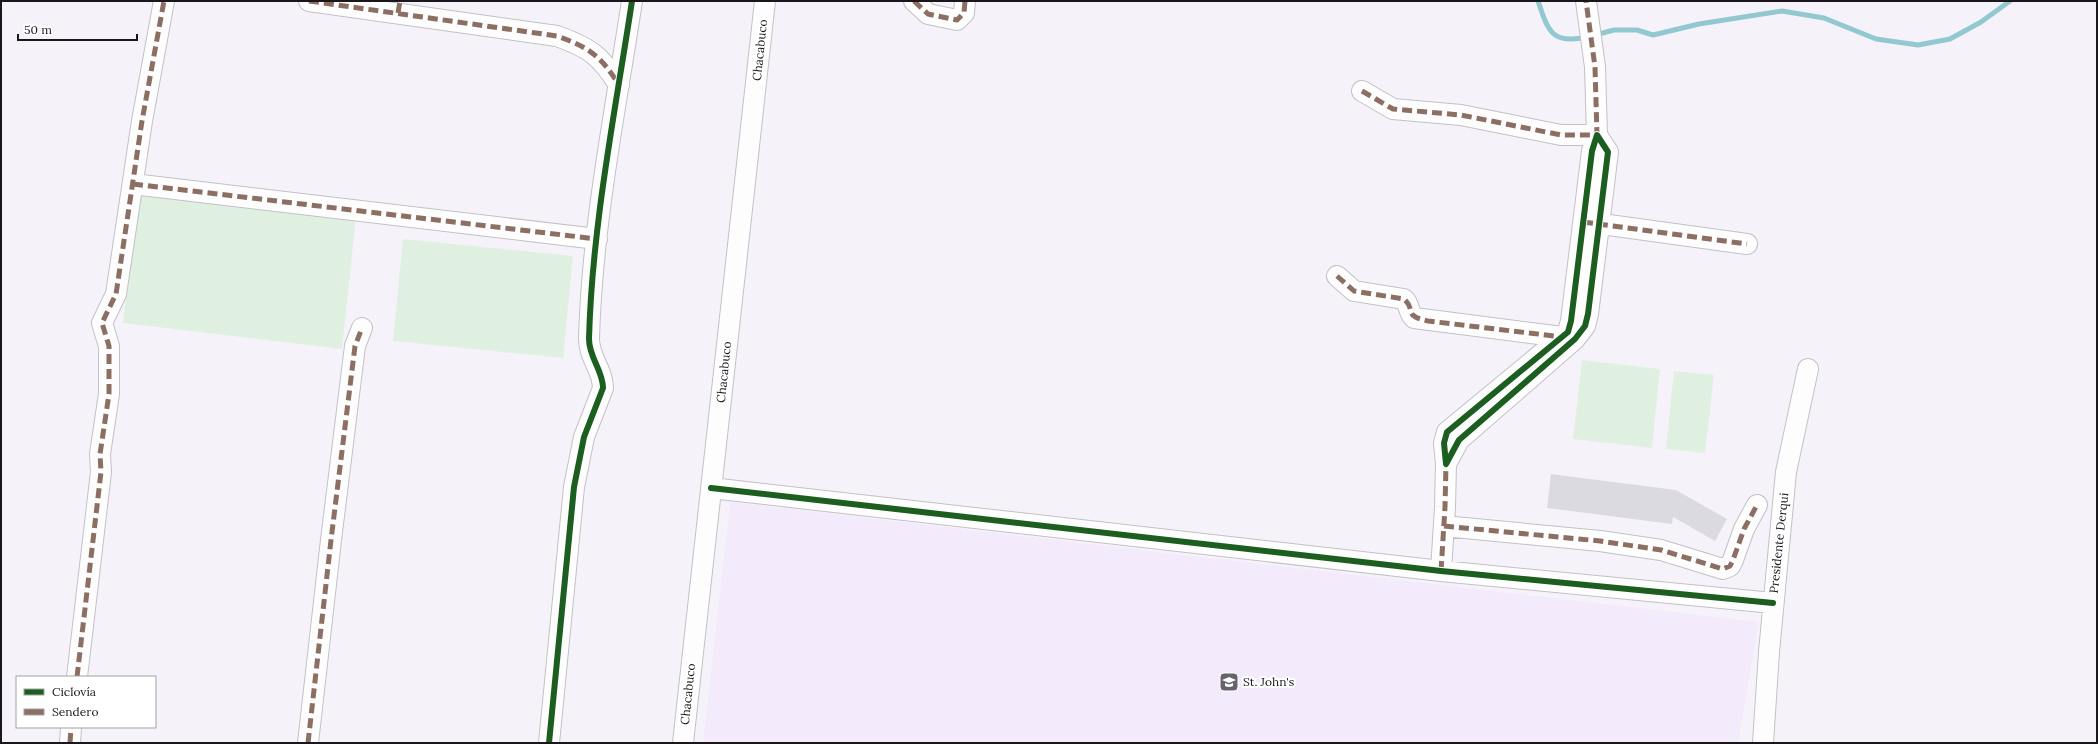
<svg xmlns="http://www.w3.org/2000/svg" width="2098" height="744" font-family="Lora,serif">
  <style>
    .built { fill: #f3ebfc }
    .green { fill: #e0f0e0 }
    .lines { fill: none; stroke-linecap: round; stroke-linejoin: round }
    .stream { stroke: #92c9d1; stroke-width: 5 }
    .building { fill: #dcdae1 }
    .minor-casing { stroke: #c3c0c7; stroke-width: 22 }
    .minor { stroke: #fefdfe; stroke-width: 20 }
    .quiet { stroke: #8d6e63; stroke-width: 5; stroke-dasharray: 10 5; stroke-linecap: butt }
    .cycleway-casing { stroke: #fff; stroke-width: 8 }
    .cycleway { stroke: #1b5e20; stroke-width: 6 }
    .labels { text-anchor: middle; stroke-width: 4; stroke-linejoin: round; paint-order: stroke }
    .street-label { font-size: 12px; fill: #19161c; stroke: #fff }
    .poi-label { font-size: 12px; fill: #19161c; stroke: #fff; text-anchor: start }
  </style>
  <rect width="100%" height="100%" fill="#f6f2fa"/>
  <path class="built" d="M730 502 1759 622 1738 743H703Z"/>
  <path class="green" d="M138 192 356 217 342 349 123 323Z
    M403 239 573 256 563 358 393 341Z
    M1582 360 1660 369 1652 448 1573 439Z
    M1674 371 1714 375 1705 453 1666 449Z"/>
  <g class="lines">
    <path class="stream" d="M1538 1C1548 31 1552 45 1587 37
      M1595 35 1614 30H1637L1653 35 1699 24 1782 11 1824 18 1876 39 1918 45 1950 39 1981 22 2010 1"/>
  </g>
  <path class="building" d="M1551 474 1676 490 1727 519 1715 541 1673 517 1672 524 1547 508Z"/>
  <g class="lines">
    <g class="minor-casing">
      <path id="minor" d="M309 1 557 36C590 48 600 55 619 85
        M914 1 928 14 957 20 964 13 965 1
        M1362 91 1393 109 1461 115 1561 135H1597L1595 67 1586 1
        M1597 135 1608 152 1588 314 1585 326 1575 339 1459 440 1446 464 1444 443 1447 432 1568 332 1571 321 1592 151Z
        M133 184 597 239
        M1587 222 1747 244
        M1337 276 1354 291 1404 299C1410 305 1408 312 1414 318L1570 338
        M711 488 1441 571 1773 603
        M1444 526 1600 541 1661 550 1723 569 1730 566 1733 560 1744 529 1757 505
        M1441 571 1445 507 1446 464
        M77 677 101 472 100 454 109 394V346L102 323 116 294 142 121 164 1
        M70 743 71 727
        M308 743 331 540 355 346 362 328
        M549 743 574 487 584 437 603 388C603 370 589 358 589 339 592 226 615 113 632 1
        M683 743 765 1
        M1763 743 1769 652 1786 472 1808 369"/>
    </g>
    <use href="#minor" class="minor"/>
    <path class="quiet" d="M309 1 557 36C590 48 600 55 619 85
      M914 1 928 14 957 20 964 13 965 1
      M398 13 400 1
      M1362 91 1393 109 1461 115 1561 135H1597L1595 67 1586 1
      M133 184 597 239
      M1583 222 1747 244
      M1337 276 1354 291 1404 299C1417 311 1402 315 1428 321L1563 337
      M1444 526 1600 541 1661 550 1723 569 1730 566 1733 560 1744 529 1757 505
      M1441 571 1445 507 1446 464
      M77 677 101 472 100 454 109 394V346L102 323 116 294 142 121 164 1
      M70 743 71 727
      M308 743 331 540 355 346 362 328"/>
    <g class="cycleway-casing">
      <path id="cycleway" d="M1597 135 1608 152 1588 314 1585 326 1575 339 1459 440 1446 464 1444 443 1447 432 1568 332 1571 321 1592 151Z
        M711 488 1441 571 1773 603
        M549 743 574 487 584 437 603 388C603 370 589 358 589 339 592 226 615 113 632 1"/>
    </g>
    <use href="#cycleway" class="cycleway"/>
  </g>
  <defs>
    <g id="university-square" transform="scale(1)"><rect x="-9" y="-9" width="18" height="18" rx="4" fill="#66636a" stroke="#fff"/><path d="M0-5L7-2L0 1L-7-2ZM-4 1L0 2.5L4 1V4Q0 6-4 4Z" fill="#fff"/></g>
  </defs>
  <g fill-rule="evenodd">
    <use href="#university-square" x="1229" y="682"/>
  </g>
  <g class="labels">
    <g class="street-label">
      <text transform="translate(760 50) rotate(-84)" y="4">Chacabuco</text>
      <text transform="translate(724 372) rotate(-84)" y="4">Chacabuco</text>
      <text transform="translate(1779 543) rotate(-84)" y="4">Presidente Derqui</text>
      <text transform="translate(688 694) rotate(-84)" y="4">Chacabuco</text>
    </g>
    <g class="poi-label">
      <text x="1243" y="686">St. John's</text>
    </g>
  </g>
  <rect width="2098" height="744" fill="none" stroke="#19161c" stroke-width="4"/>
  <rect x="16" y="676" width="140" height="52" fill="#ffffff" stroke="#a3a2a4"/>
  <rect x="24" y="689" width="20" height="6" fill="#1b5e20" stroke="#a3a2a4"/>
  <text x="52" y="696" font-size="12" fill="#19161c">Ciclovía</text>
  <rect x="24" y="709" width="20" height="6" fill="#8d6e63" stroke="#a3a2a4"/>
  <text x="52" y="716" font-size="12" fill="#19161c">Sendero</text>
  <path d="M18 34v6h119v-6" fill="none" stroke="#19161c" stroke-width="2"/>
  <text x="24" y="34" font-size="12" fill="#19161c" stroke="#ffffff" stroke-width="3" paint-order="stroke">50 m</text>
</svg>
